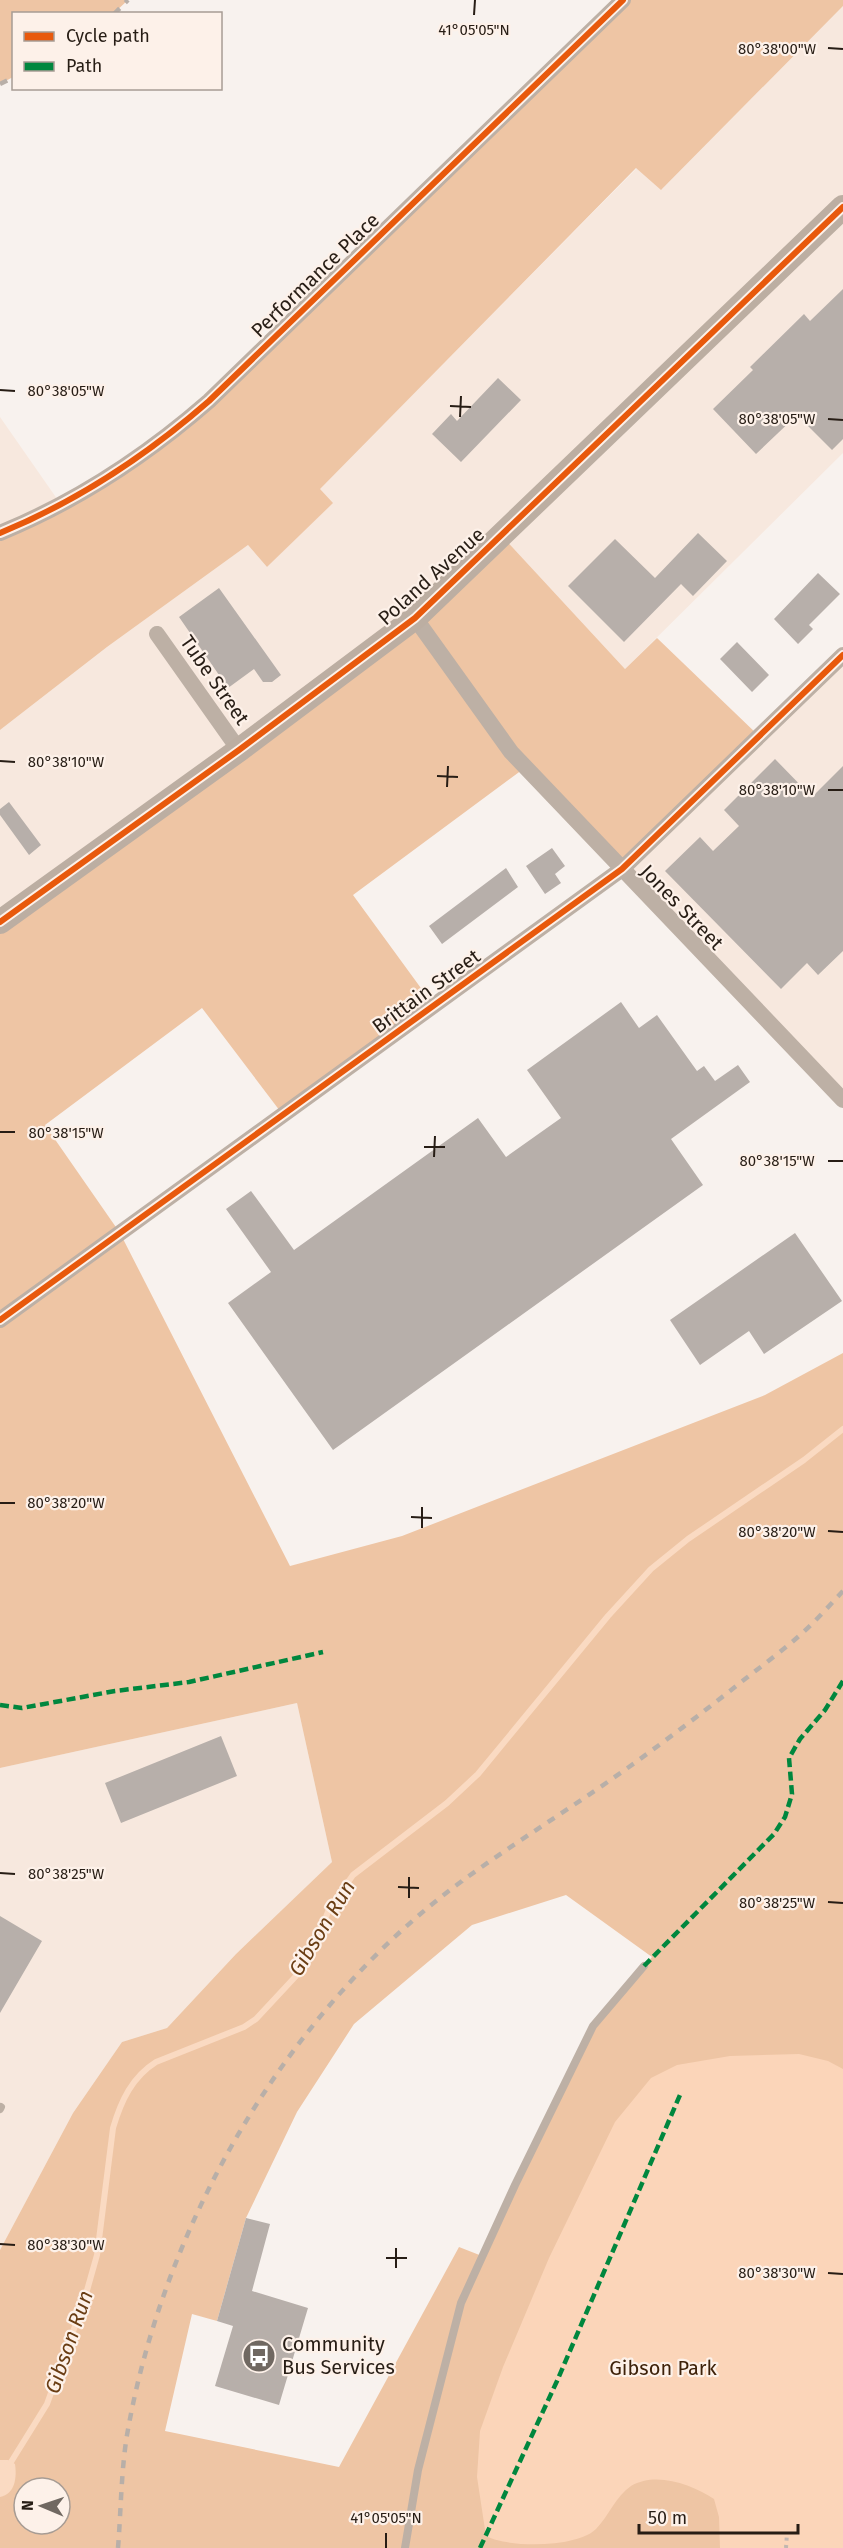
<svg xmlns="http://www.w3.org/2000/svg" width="843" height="2548" font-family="'Fira Sans',sans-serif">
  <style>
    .built { fill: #f7e8de }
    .green { fill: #fbd5b9 }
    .forest { fill: #eec5a4; fill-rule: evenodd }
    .water { fill: #fadac2 }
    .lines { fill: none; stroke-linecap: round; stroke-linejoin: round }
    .stream { stroke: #fadac2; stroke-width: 6 }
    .building { fill: #b7afaa }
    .path { stroke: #c1b6b0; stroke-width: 4; stroke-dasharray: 3 4.5; stroke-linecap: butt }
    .lane { stroke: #bdb0a5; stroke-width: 8 }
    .street { stroke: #bdb0a5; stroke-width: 16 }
    .secondary { stroke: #bcaea2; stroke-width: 24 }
    .rail { stroke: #b8afa8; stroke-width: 4.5; stroke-dasharray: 8 8; stroke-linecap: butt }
    .quiet { stroke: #00873e; stroke-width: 4.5; stroke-dasharray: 9 4.5; stroke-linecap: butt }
    .cycleway-casing { stroke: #fdf1e9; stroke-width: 10 }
    .cycleway { stroke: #e8590c; stroke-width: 6 }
    .ticks { fill: none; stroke: #271d15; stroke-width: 2 }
    .labels { text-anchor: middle; stroke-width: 4.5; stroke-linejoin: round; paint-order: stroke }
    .street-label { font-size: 20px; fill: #271d15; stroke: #fdf1e9 }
    .poi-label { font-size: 20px; fill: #271d15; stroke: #fdf1e9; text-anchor: start }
    .park-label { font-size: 20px; fill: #3e220a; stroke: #fdf1e9 }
    .water-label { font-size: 21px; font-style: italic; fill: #6a3d13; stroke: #fdf1e9 }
    .ticks-label { font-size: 15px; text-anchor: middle; fill: #271d15; stroke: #fdf1e9; stroke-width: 4.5; stroke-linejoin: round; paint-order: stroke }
  </style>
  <rect width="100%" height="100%" fill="#f8f2ee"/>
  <path class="built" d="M843 6V453L625 669 501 535 415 618 0 922V730L107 647 248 545 267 567 332 503 319 489 637 168 662 189Z
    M0 417 62 506 0 533Z
    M843 655V1100L622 869Z
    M297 1703 332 1862 236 1954 167 2028 122 2042 73 2113 0 2250V1768Z"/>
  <path class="green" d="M843 1837V2548H422L534 2212Z"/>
  <path class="forest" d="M0 0H128L114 13 14 14 13 77 0 84Z
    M623 0H843V6L661 190 636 168 320 489 333 503 267 567 248 545 107 647 0 730V533L141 457Z
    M501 535 625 669 657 638 759 736 622 869 526 767 353 895 434 1006 283 1115 202 1008 45 1125 120 1233 290 1566 402 1536 765 1395 843 1353V2069L828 2061 799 2054 730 2056 677 2065 651 2078 615 2122 549 2258 503 2367 480 2431 477 2477 486 2536C508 2548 577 2548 596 2529 608 2517 616 2496 631 2486 657 2471 692 2485 714 2499L719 2517 720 2548H0V2250L73 2113 122 2042 167 2028 236 1954 332 1862 297 1703 0 1768V922L239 750ZM566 1895 652 1957 593 2026 482 2256 459 2247 339 2467 165 2431 192 2314 217 2321 246 2218 297 2112 354 2024 472 1925ZM24 2488H60V2524H24Z"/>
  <path class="water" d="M0 2460H8L15 2464C17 2478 15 2494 0 2497Z"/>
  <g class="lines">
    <path class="stream" d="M11 2462 47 2404 84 2301 97 2255 113 2128C121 2101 132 2077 156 2062L244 2027 256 2019 296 1976 315 1946 329 1909 353 1875 447 1803 478 1774 608 1616 651 1569 688 1539 804 1460 843 1429"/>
  </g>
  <path class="building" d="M843 289V439L832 450 797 415 756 454 713 409 753 370 750 367 804 314 810 321Z
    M498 378 521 400 461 462 432 434 451 414 457 421Z
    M698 533 727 561 693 596 681 584 624 642 568 586 615 539 655 578Z
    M818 573 840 594 809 625 813 629 798 644 774 619Z
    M219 588 281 675 272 682H263L254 669 228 688 179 617Z
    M737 642 769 675 752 692 720 659Z
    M775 759 812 797 843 766V951L818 975 807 963 781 989 665 871 700 837 713 851 739 826 724 810Z
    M9 802 41 845 29 855 0 815V809Z
    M552 848 565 866 555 874 561 883 545 894 526 866Z
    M506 868 518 887 442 944 429 926Z
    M621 1002 639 1028 657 1015 697 1071 704 1066 715 1081 738 1065 750 1082 671 1139 703 1185 333 1450 228 1303 271 1272 226 1209 251 1191 294 1250 478 1118 506 1157 561 1118 527 1070Z
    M795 1233 842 1301 764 1354 749 1331 700 1365 670 1320Z
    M221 1736 237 1776 121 1823 105 1783Z
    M0 1916 42 1941 0 2013Z
    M246 2218 270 2224 252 2291 308 2308 279 2405 215 2386 233 2326 217 2321Z"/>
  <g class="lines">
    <path class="path" d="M786 2548 787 2533"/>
    <path class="lane" d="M0 2109 1 2107
      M405 2548 418 2470 461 2303 515 2185 593 2026 644 1966"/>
    <path class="street" d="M0 533C78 501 146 456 209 401L623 0
      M415 618 511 752 843 1100
      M157 634 239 750
      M0 1320 622 869 843 655"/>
    <path class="secondary" d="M0 922 239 750 415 618 843 207"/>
    <path class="rail" d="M114 14 128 0
      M0 84 14 77
      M118 2548C121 2511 121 2472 127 2435 164 2222 288 2009 462 1881 510 1846 560 1815 609 1781 655 1749 701 1714 745 1679 763 1665 782 1651 799 1636 815 1622 829 1606 843 1591"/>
    <path class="quiet" d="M0 1705 22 1708 115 1691 189 1682 323 1652
      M644 1966 774 1834 785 1817 792 1794 789 1758 800 1739 825 1710 843 1681
      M480 2548 557 2381 680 2095"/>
    <g class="cycleway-casing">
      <path id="cycleway" d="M0 533C78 501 146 456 209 401L623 0
        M0 922 239 750 415 618 843 207
        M0 1320 622 869 843 655"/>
    </g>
    <use href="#cycleway" class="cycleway"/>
  </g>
  <path class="ticks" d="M474 15 475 0M828 48 843 49M0 390 15 391M450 406 471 407M460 417 461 396M828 419 843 420M0 761 15 762M437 776 458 777M447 787 448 766M828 790H843M0 1132H15M424 1147H445M434 1157 435 1136M828 1161H843M0 1503H15M411 1517 432 1518M422 1528V1507M828 1531 843 1532M0 1873 15 1874M398 1887 419 1888M409 1898V1877M828 1902 843 1903M0 2244 15 2245M386 2258H407M396 2268V2248M828 2273 843 2274M386 2548V2533"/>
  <defs>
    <g id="bus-disc" transform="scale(1.725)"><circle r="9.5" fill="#706861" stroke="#fdf1e9"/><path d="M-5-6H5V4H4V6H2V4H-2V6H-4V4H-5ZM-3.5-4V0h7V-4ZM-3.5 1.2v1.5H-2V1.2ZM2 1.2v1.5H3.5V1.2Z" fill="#fff"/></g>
  </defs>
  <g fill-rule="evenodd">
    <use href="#bus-disc" x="259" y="2356"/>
  </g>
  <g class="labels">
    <g class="street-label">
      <text transform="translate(315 275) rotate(-44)" y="7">Performance Place</text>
      <text transform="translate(431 576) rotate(-42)" y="7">Poland Avenue</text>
      <text transform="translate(215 680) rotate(55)" y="7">Tube Street</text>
      <text transform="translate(682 907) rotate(46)" y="7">Jones Street</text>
      <text transform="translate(426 991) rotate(-36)" y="7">Brittain Street</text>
    </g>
    <g class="poi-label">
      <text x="282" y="2351">Community<tspan x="282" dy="23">Bus Services</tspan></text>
    </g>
    <g class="park-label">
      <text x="663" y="2375">Gibson Park</text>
    </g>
    <g class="water-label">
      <text transform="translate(322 1928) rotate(-59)" y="7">Gibson Run</text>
      <text transform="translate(69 2342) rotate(-71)" y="7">Gibson Run</text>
    </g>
  </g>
  <g class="ticks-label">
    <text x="474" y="35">41°05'05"N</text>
    <text x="777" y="54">80°38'00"W</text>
    <text x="66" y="396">80°38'05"W</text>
    <text x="777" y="424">80°38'05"W</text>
    <text x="66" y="767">80°38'10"W</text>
    <text x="777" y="795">80°38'10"W</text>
    <text x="66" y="1138">80°38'15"W</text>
    <text x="777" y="1166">80°38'15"W</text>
    <text x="66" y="1508">80°38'20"W</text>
    <text x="777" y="1537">80°38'20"W</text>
    <text x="66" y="1879">80°38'25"W</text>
    <text x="777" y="1908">80°38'25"W</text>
    <text x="66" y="2250">80°38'30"W</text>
    <text x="777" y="2278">80°38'30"W</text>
    <text x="386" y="2523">41°05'05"N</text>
  </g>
  <rect x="12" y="12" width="210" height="78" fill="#fdf1e9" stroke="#a79c94" stroke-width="1.5"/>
  <rect x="24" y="32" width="30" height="9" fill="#e8590c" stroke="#a79c94" stroke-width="1.5"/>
  <text x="66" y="42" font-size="18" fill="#271d15">Cycle path</text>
  <rect x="24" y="62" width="30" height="9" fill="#00873e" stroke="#a79c94" stroke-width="1.5"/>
  <text x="66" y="72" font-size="18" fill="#271d15">Path</text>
  <g transform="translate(42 2506) rotate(272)"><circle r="28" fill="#fdf1e9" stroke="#a79c94" stroke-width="1.5"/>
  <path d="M0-4.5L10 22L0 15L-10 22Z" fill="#706861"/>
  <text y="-9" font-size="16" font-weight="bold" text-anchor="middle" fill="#271d15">N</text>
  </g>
  <path d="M639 2524v9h159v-9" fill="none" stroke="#271d15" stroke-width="3"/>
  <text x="648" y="2524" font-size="18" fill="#271d15" stroke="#fdf1e9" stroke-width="4.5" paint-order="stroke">50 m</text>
</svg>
